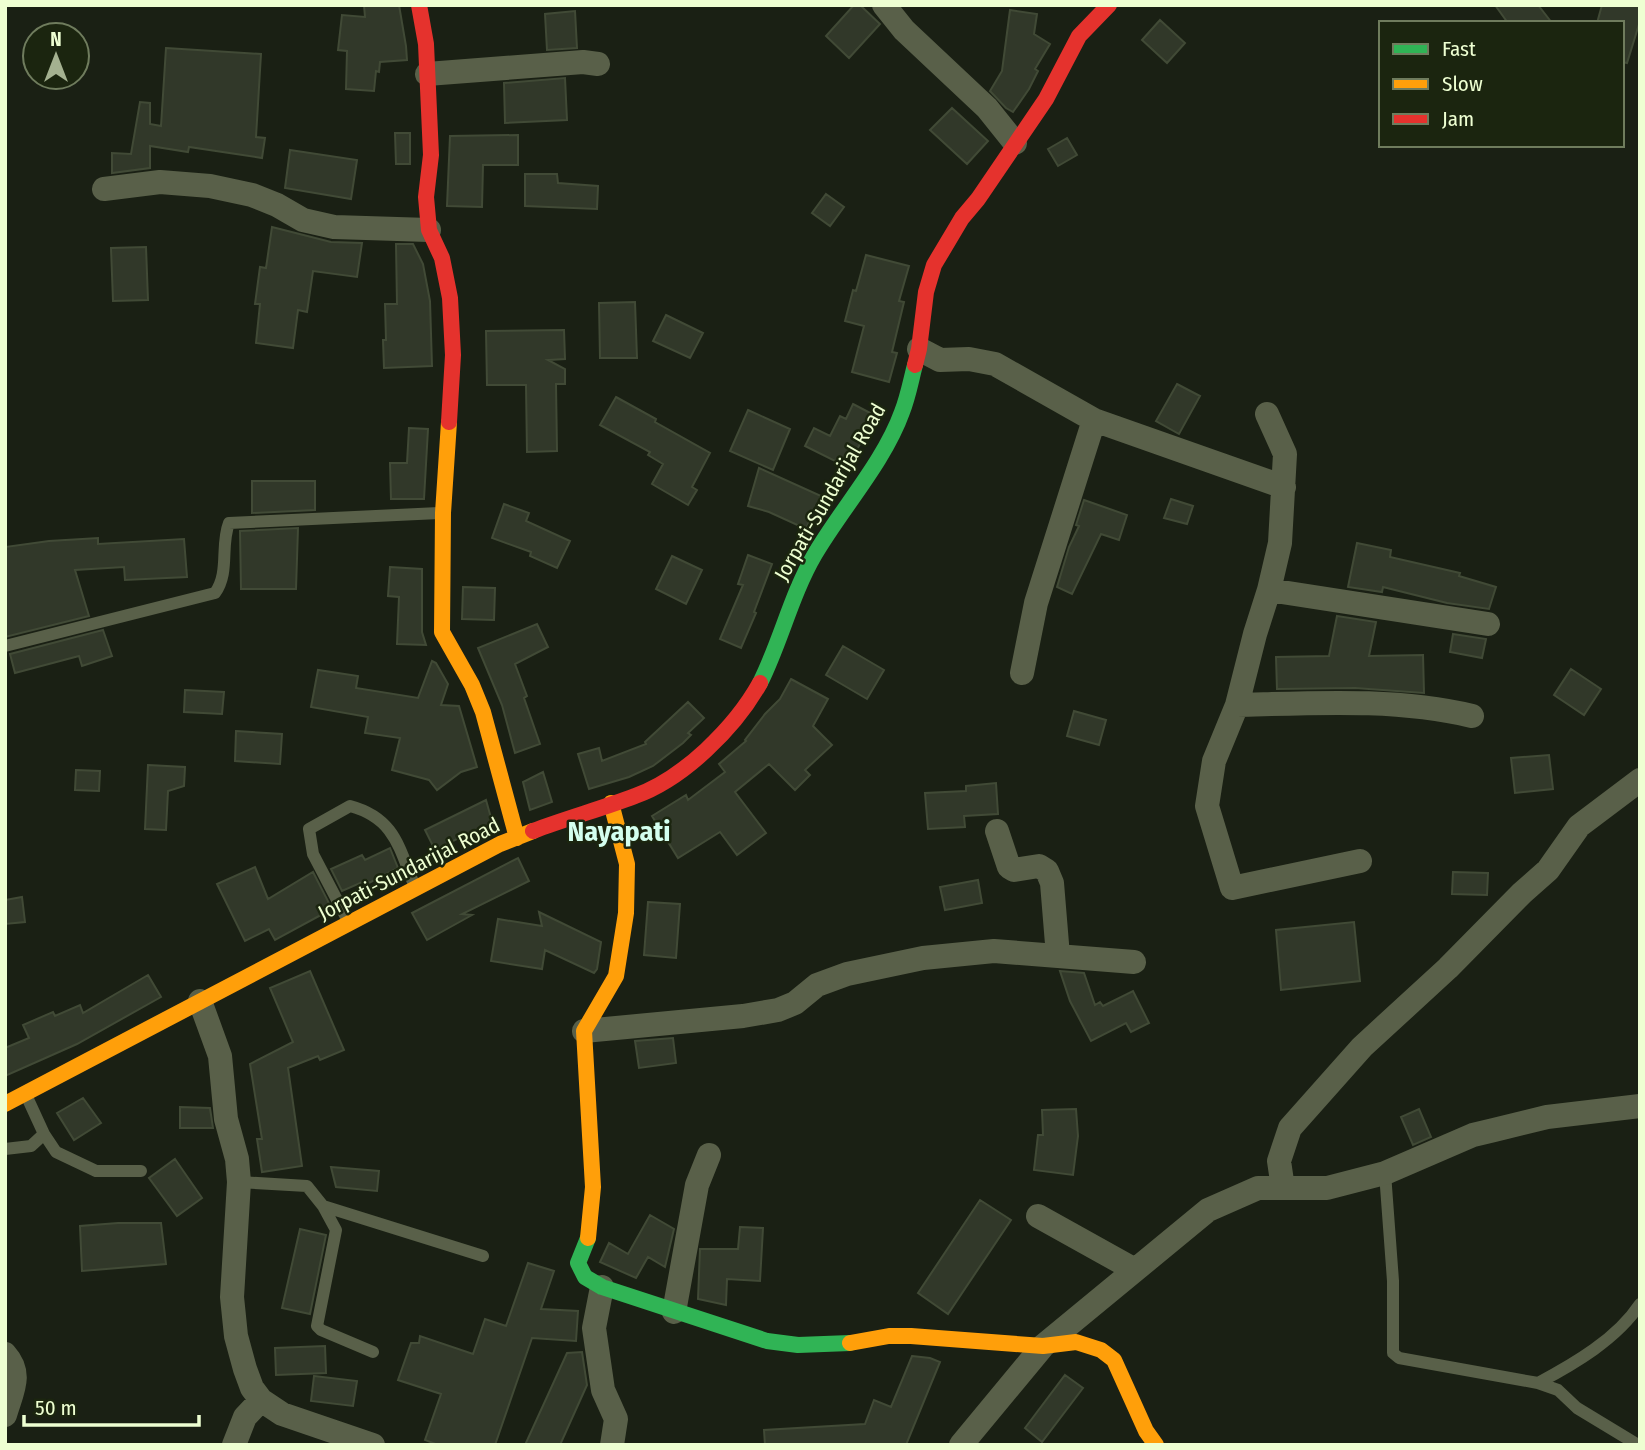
<svg xmlns="http://www.w3.org/2000/svg" width="1645" height="1450" font-family="'Fira Sans Condensed',sans-serif">
  <style>
    .building { fill: #313829; stroke: #414a36; stroke-width: 2 }
    .lines { fill: none; stroke-linecap: round; stroke-linejoin: round }
    .lane { stroke: #596049; stroke-width: 12 }
    .street { stroke: #596049; stroke-width: 24 }
    .fast { stroke: #30b455; stroke-width: 16 }
    .slow { stroke: #ff9f0a; stroke-width: 16 }
    .jam { stroke: #e5322d; stroke-width: 16 }
    .labels { text-anchor: middle; stroke-width: 5; stroke-linejoin: round; paint-order: stroke }
    .street-label { font-size: 21px; fill: #eeffd2; stroke: #1b250f }
    .district-label { font-size: 28px; font-weight: bold; fill: #d4ffef; stroke: #1b250f }
  </style>
  <rect width="100%" height="100%" fill="#1a2014"/>
  <path class="building" d="M364 5H399L406 46 407 60 380 62 379 72 376 71 374 91 346 89 347 51 338 50 342 15 365 17Z
    M854 5H860L880 24 849 58 826 36Z
    M1495 5H1538L1552 23H1508Z
    M1602 5H1640V21L1627 63 1622 62V23H1597Z
    M1010 10 1037 14 1034 34 1050 44 1035 69 1038 71 1029 89 1013 112 1006 108 990 91 1002 71Z
    M575 11 577 48 547 50 545 14Z
    M1160 20 1185 43 1167 63 1142 40Z
    M166 48 261 54 256 137 265 138 262 158 189 147 188 152 150 146V168L112 173V153L131 154 140 102 150 103V124L161 126Z
    M565 78 567 120 505 123 504 83Z
    M952 108 988 141 967 164 930 130Z
    M395 133H410V164H396Z
    M518 135V165H483L482 207 447 206 450 136Z
    M1067 138 1077 155 1058 166 1048 149Z
    M290 150 357 160 351 199 285 188Z
    M525 174H557L558 183 598 186 597 209 525 206Z
    M826 194 844 207 830 226 812 213Z
    M272 227 331 242 362 243 357 277 313 271 307 312 298 310 293 348 256 343 260 304H255L260 267 266 268Z
    M396 244H413L423 264 430 301 432 366 384 368 383 340H386L385 304H397Z
    M146 247 148 300 113 301 111 248Z
    M866 255 909 266 899 301 904 302 892 352 897 353 889 382 852 372 864 326 845 321 853 290 856 291Z
    M635 302 637 358H600L599 303Z
    M666 315 703 333 690 358 653 341Z
    M564 330 565 359 548 360 565 369V384H556L557 451 527 452 526 385H487L486 331Z
    M1177 384 1200 396 1179 434 1156 421Z
    M616 397 656 419 655 422 710 453 692 487 697 490 688 505 652 484 663 464 648 455 650 452 600 425Z
    M853 404 876 416 847 467 805 446 814 428 830 436 840 416 846 419Z
    M748 410 790 429 773 470 730 451Z
    M409 428 428 429 424 499H391L390 463H407Z
    M759 468 821 496 806 529 769 512 748 506Z
    M252 481H315V510L252 513Z
    M1171 499 1193 506 1187 524 1164 518Z
    M1084 500 1127 515 1119 540 1101 534 1072 594 1057 587 1069 547 1079 526 1076 525Z
    M504 504 529 513 526 521 570 541 557 568 530 556 531 552 492 538Z
    M298 528 296 589H241L240 531Z
    M98 538V544L184 539 187 577 125 580 124 567 75 570 89 616 5 637V547L49 541Z
    M1357 543 1391 550 1390 557 1460 573 1459 576 1496 587 1489 609 1447 603 1383 587 1382 592 1348 587Z
    M748 555 772 564 754 612 756 613 741 648 720 639 743 585 738 584Z
    M672 556 702 570 686 604 656 589Z
    M390 567 422 569V632L426 645 397 644 399 597 388 596Z
    M463 587 495 588 494 620 462 619Z
    M1337 616 1376 622 1369 656 1423 655 1424 693 1355 688 1277 689 1276 657 1329 656Z
    M537 624 548 647 515 664 527 696 524 698 540 744 515 753 502 705 478 648Z
    M103 630 112 656 82 666 79 656 15 673 10 654Z
    M1453 634 1486 639 1482 658 1450 652Z
    M843 646 884 670 867 699 826 675Z
    M432 661 436 663 448 684 441 705 459 706 477 767 461 772 437 790 429 780 392 770 400 738 365 733 368 717 311 707 318 670 358 676 356 688 418 698Z
    M1571 669 1601 689 1584 715 1554 695Z
    M791 679 828 699 813 726 832 745 805 770 810 775 795 790 769 764 735 792 766 833 737 855 720 832 678 858 652 816 686 795 688 800 725 772 719 764 746 741 745 740 765 714 780 699Z
    M185 690 224 692 222 714 184 712Z
    M688 702 704 718 688 733 691 735 683 743 653 766 629 777 589 789 578 754 599 748 602 761 646 744 645 742Z
    M1074 711 1106 720 1099 745 1067 736Z
    M236 731 282 734 280 764 235 761Z
    M1549 755 1553 789 1515 793 1511 758Z
    M148 765 185 767 184 786 168 791 166 830 145 829Z
    M76 770 100 771 99 791 75 790Z
    M543 772 552 802 530 810 523 782Z
    M996 783 998 814 964 816 965 827 928 829 925 793 966 791V786Z
    M486 800 493 825 473 835 471 832 435 850 425 830Z
    M390 848 398 868 369 883 367 880 342 891 331 869 362 855 365 860Z
    M518 858 529 881 462 914 472 915 427 940 412 913Z
    M255 867 268 899 313 872 332 909 275 940 269 929 245 941 217 884Z
    M1453 872 1488 873 1487 895 1452 894Z
    M978 880 982 903 945 910 940 887Z
    M22 897 25 922 5 924V900Z
    M648 902 680 904 676 958 644 955Z
    M539 912 601 942 597 969 594 973 545 950 542 969 491 961 498 919 542 926Z
    M1354 922 1360 981 1281 990 1276 930Z
    M310 971 344 1050 320 1060 318 1056 288 1068 302 1166 262 1172 257 1139H262L250 1064 293 1042 270 988Z
    M1060 971 1084 973 1095 1005 1100 1002 1103 1006 1133 991 1149 1023 1131 1032 1126 1023 1091 1041 1070 1001Z
    M148 975 161 997 77 1044 5 1076V1048L29 1038 23 1025 53 1012 55 1016 80 1005 83 1013Z
    M673 1038 676 1063 639 1068 635 1041Z
    M83 1098 101 1123 74 1140 57 1113Z
    M180 1107 210 1108 213 1128H180Z
    M1076 1109 1078 1136 1073 1175 1034 1170 1038 1135H1043L1042 1110Z
    M1419 1109 1431 1137 1413 1145 1401 1117Z
    M175 1159 202 1198 177 1216 149 1178Z
    M331 1167 379 1171 377 1191 336 1187Z
    M980 1200 1011 1220 948 1314 918 1293Z
    M650 1215 674 1229 665 1267 648 1257 636 1278 600 1262 609 1243 628 1254Z
    M118 1223H161L166 1264 82 1271 80 1226Z
    M740 1227 763 1228 760 1281 727 1279 726 1305 698 1299 700 1249H738Z
    M300 1229 326 1235 310 1314 282 1308Z
    M528 1263 554 1271 541 1309 578 1311 576 1341 532 1338 495 1445H438L425 1440 441 1394 398 1380 411 1343H419L420 1336 473 1354 485 1319 506 1326Z
    M325 1346 326 1373 276 1375 275 1348Z
    M582 1352 587 1385 560 1445H525L567 1353Z
    M912 1356 930 1358 940 1362 906 1445H765L764 1430 865 1424 874 1400 891 1407Z
    M1065 1375 1083 1388 1042 1442 1025 1428Z
    M314 1376 357 1381 353 1406 311 1401Z"/>
  <g class="lines">
    <path class="lane" d="M5 646 215 593C230 572 220 546 229 523L439 513
      M348 921 313 854 309 829 350 806C395 818 399 848 415 887
      M27 1097 44 1134 56 1152 96 1171H141
      M5 1149 31 1146 44 1134
      M1385 1173 1393 1281V1353L1399 1358 1538 1383 1558 1390 1577 1408 1638 1445
      M239 1182 307 1186 323 1206 336 1230 317 1326 321 1330 373 1352
      M323 1206 483 1256
      M1538 1383C1574 1364 1617 1339 1640 1304"/>
    <path class="street" d="M884 5 904 30 987 108 1015 143
      M427 74 583 62 598 64
      M104 189 160 182 210 186 252 195 277 205 303 220 334 227 429 230
      M919 349 940 360 969 359 995 364 1094 420 1284 487
      M1267 414 1285 454 1280 543 1269 590 1255 634 1237 705 1214 761 1207 806 1232 888 1360 861
      M1269 590 1488 624
      M1022 673 1036 603 1094 420
      M1237 705C1315 703 1396 698 1472 716
      M997 831 1009 867 1014 870 1039 866 1047 871 1052 883 1058 956
      M200 1001 220 1056 226 1119 237 1159 239 1182 232 1297 236 1336 245 1369 252 1388 261 1400 282 1414 373 1445
      M584 1031 743 1016 778 1010 795 1003 817 985 847 974 923 958 994 951 1134 962
      M1283 1188 1279 1161 1290 1128 1362 1047 1448 968 1522 893 1548 870 1579 826 1640 780
      M1038 1216 1135 1270
      M602 1287 594 1328 603 1390 616 1419 612 1445
      M674 1312 697 1185 709 1155
      M5 1354C23 1374 12 1391 5 1415
      M234 1445 245 1417 261 1400
      M961 1445 1043 1346 1208 1210 1258 1188H1327L1385 1173 1473 1135 1494 1130 1547 1117 1640 1106"/>
    <path class="fast" d="M760 683C781 641 791 595 815 554 842 508 884 462 902 412 908 397 911 380 915 365
      M588 1238 578 1263 585 1277 602 1287 767 1341 798 1345 850 1343"/>
    <path class="slow" d="M449 422 443 513 442 632 472 685 483 712 517 838
      M5 1104 500 844 533 831
      M588 1238 593 1187 584 1031 616 976 626 913 627 864 611 803
      M850 1343 889 1336H911L1043 1346 1076 1342 1101 1350 1114 1360 1146 1431 1156 1445"/>
    <path class="jam" d="M419 5 426 44 431 155 426 197 429 230 442 258 450 298 453 355 449 422
      M915 365 919 349 926 292 934 265 962 218 978 199 1046 99 1079 36 1109 5
      M533 831C567 818 601 809 635 796 683 779 735 728 760 683"/>
  </g>
  <g class="labels">
    <g class="street-label">
      <text transform="translate(830 492) rotate(-60)" y="7">Jorpati-Sundarijal Road</text>
      <text transform="translate(409 869) rotate(-27)" y="7">Jorpati-Sundarijal Road</text>
    </g>
    <g class="district-label">
      <text x="619" y="841">Nayapati</text>
    </g>
  </g>
  <rect width="1645" height="1450" fill="none" stroke="#eeffd2" stroke-width="14"/>
  <rect x="1379" y="21" width="245" height="126" fill="#1b250f" stroke="#6f7c5d" stroke-width="2"/>
  <rect x="1393" y="44" width="35" height="10" fill="#30b455" stroke="#6f7c5d" stroke-width="2"/>
  <text x="1442" y="56" font-size="21" fill="#eeffd2">Fast</text>
  <rect x="1393" y="79" width="35" height="10" fill="#ff9f0a" stroke="#6f7c5d" stroke-width="2"/>
  <text x="1442" y="91" font-size="21" fill="#eeffd2">Slow</text>
  <rect x="1393" y="114" width="35" height="10" fill="#e5322d" stroke="#6f7c5d" stroke-width="2"/>
  <text x="1442" y="126" font-size="21" fill="#eeffd2">Jam</text>
  <g transform="translate(56 56)"><circle r="33" fill="#1b250f" stroke="#6f7c5d" stroke-width="2"/>
  <path d="M0-5L12 26L0 18L-12 26Z" fill="#a4b190"/>
  <text y="-10" font-size="19" font-weight="bold" text-anchor="middle" fill="#eeffd2">N</text>
  </g>
  <path d="M24 1415v10h175v-10" fill="none" stroke="#eeffd2" stroke-width="3.5"/>
  <text x="35" y="1415" font-size="21" fill="#eeffd2" stroke="#1b250f" stroke-width="5" paint-order="stroke">50 m</text>
</svg>
